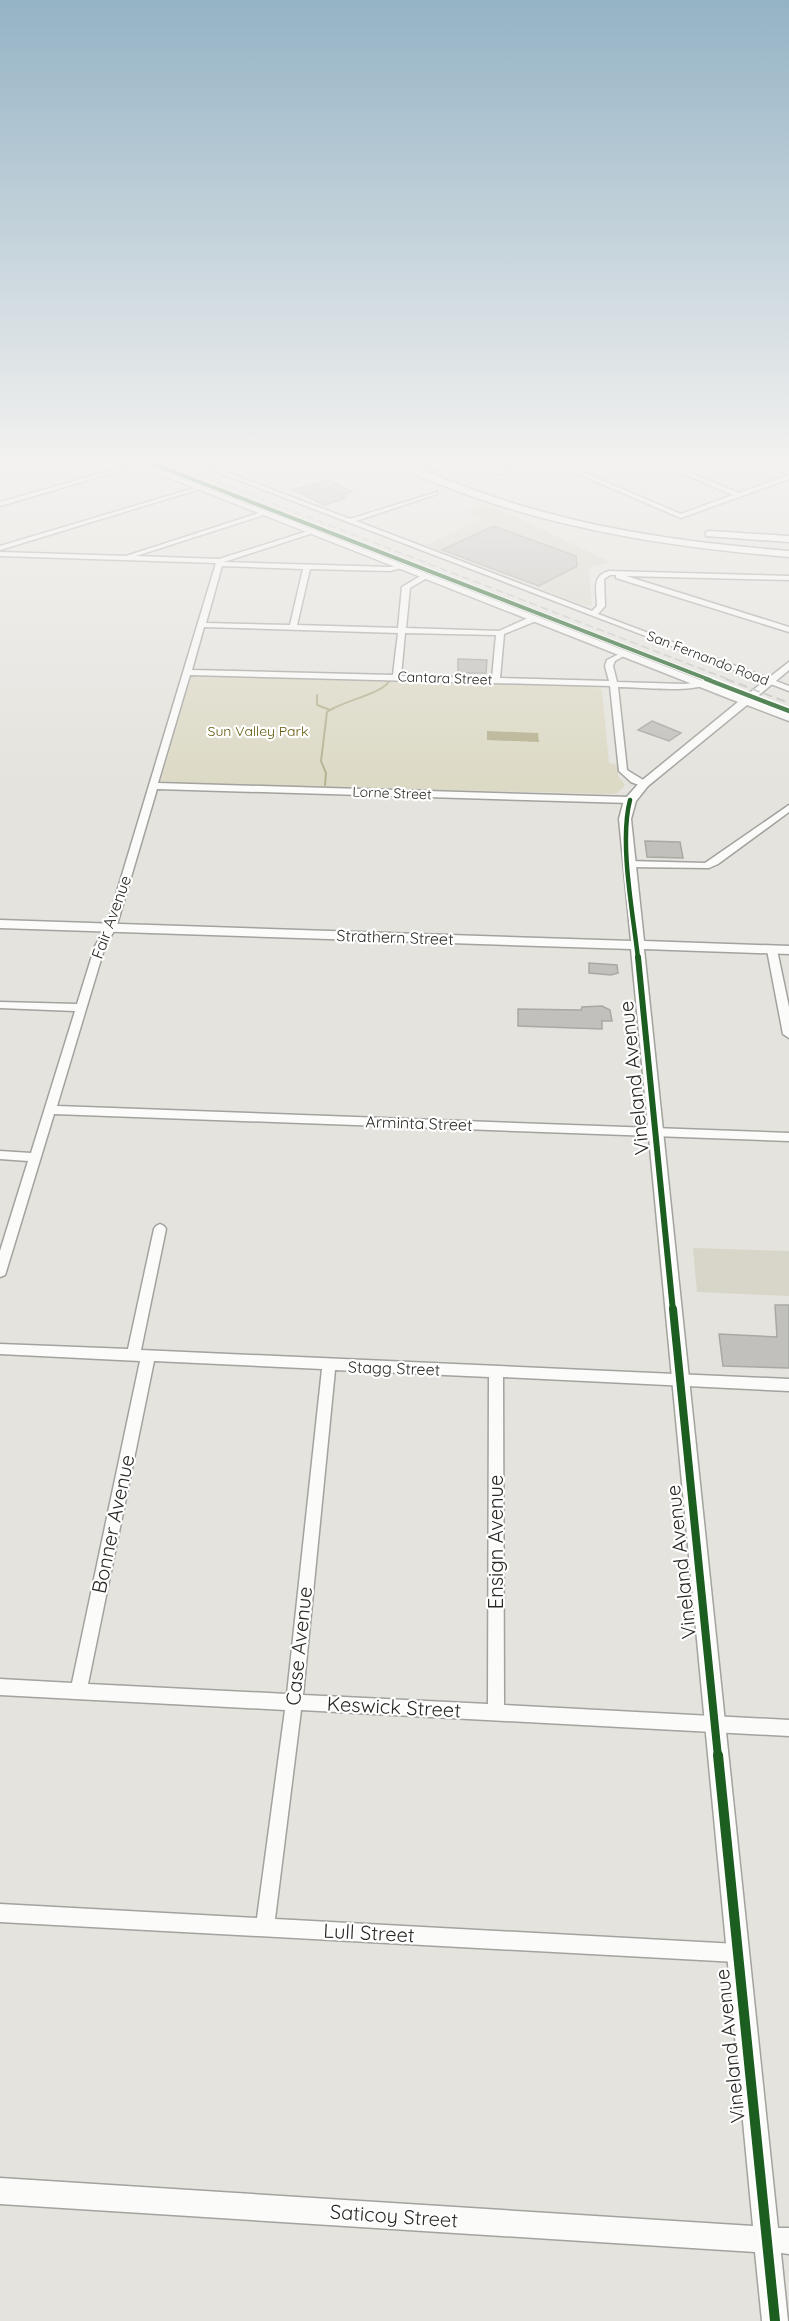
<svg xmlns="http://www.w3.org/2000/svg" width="789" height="2321" font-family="Quicksand,sans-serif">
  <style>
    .built { fill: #d8d6c9 }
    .green { fill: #dcd9c5 }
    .water { fill: #b6b190 }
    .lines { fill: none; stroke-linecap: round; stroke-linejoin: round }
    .stream { stroke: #b6b190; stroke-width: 2 }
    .building { fill: #c1c0bc; stroke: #a9a9a4; stroke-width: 1.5 }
    .minor-casing { stroke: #a3a29e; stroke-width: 3 }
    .major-casing { stroke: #a3a29e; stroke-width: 3 }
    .highway-casing { stroke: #a3a29e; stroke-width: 3 }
    .minor { fill: #fbfbfa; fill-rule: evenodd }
    .major { fill: #fbfbfa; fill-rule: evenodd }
    .highway { fill: #fbfbfa; fill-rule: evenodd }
    .rail-far1 { stroke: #c2c2c0; stroke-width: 1.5; stroke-dasharray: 8 4; stroke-linecap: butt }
    .rail { stroke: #c2c2c0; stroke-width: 2; stroke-dasharray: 9 4.5; stroke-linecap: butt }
    .cycleway-far4-casing { stroke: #fff; stroke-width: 6 }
    .cycleway-far3-casing { stroke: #fff; stroke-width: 8 }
    .cycleway-far2-casing { stroke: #fff; stroke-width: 10 }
    .cycleway-far1-casing { stroke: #fff; stroke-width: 11 }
    .cycleway-casing { stroke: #fff; stroke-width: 14 }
    .cycleway-far4 { stroke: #1b5e20; stroke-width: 4 }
    .cycleway-far3 { stroke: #1b5e20; stroke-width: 4.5 }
    .cycleway-far2 { stroke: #1b5e20; stroke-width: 6 }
    .cycleway-far1 { stroke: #1b5e20; stroke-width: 8 }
    .cycleway { stroke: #1b5e20; stroke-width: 10 }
    .labels { text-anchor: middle; stroke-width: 4.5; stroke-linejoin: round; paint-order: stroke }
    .far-street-label { font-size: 14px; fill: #292824; stroke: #fff }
    .far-park-label { font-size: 14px; fill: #64580b; stroke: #fff }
    .street-label { font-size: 16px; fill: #292824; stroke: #fff }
    .near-street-label { font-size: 20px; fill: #292824; stroke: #fff }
  </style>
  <rect width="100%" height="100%" fill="#e4e3dd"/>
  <path class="built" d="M482 504 506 512 608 561 606 564 593 566 589 571 592 605 586 606 426 545 482 519 465 512Z
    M693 1248 789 1251V1296L697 1292Z"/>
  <path class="green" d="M192 674 593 686 602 690 609 763 618 765V776L625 785 616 794 160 783Z"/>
  <path class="water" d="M487 731 538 733 539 742 487 740Z"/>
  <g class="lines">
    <path class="stream" d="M317 695V705L330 710
      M325 785 326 773 321 761 327 712C343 700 382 695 390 680"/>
  </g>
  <path class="building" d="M329 480 352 492 341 495 346 498 324 505 293 490Z
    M493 526 576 556 577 566 539 586 442 550Z
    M458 659 487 660 486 673H458Z
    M652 721 681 733 669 741 638 730Z
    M645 841 680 842 683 858 647 857Z
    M589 963 617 965 618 973 611 975 589 973Z
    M602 1006 610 1010 612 1021H602V1029L518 1026V1009L581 1010 582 1007Z
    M775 1305H789V1368L723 1366 719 1334 777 1337Z"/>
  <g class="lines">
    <g class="minor-casing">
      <path id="minor" d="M186 460H194L350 519 437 492V494L356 521 592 611 597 606C597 590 591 576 609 571L789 576V580L626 576 789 627V632L616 578V575H610L604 579 605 606 598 614 789 686V691Z
        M534 460H542L495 475 490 474Z
        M546 460H554L681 514 733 495 651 460H659L739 493 789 475V479L681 518Z
        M752 460H760L789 471V475Z
        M138 463 143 464 0 506V502Z
        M198 487 203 488 0 550V546Z
        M265 511 267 512V514L136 556 219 559 311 530 315 532 313 533 224 562 390 567 402 565 406 567 390 571 310 569 297 625 398 628 402 587 424 574H427V578L410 588 406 628 499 631 530 617H536V621L504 634 500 678 609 681 605 666 607 660 623 652 627 654 615 661 613 666 617 682 684 684 702 682 706 684C692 693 638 687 618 687L627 770C634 775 643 779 649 784L644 787 631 782 619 771 610 686 190 675 158 783 630 797 635 800 630 803 157 789 116 928 105 946 57 1106 789 1133V1141L54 1114 6 1272 5 1275 0 1277V1251L28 1161 0 1159V1151L31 1153 75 1011 0 1008V1002L77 1004 95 946 106 928 216 563 0 556V552L126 556ZM222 566 303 569 290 625 206 623ZM204 627 398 633 393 675 192 670ZM405 633 496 635 492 678 401 676Z
        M789 805V812L718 864 709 868 629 867 624 864 629 861 705 863Z
        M772 947 777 950 789 1007V1038L783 1034 767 950Z
        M160 1224 164 1226 166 1229 141 1350 789 1379V1391L503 1377 504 1705 789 1720V1736L301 1710 275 1919 737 1944 743 1947 746 1953 743 1959 737 1962 0 1922V1904L257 1918 285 1710 0 1695V1679L72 1683 140 1361 0 1354V1344L128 1349 154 1229 156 1226ZM154 1361 322 1369 287 1694 88 1684ZM335 1370 489 1377 488 1704 303 1695Z"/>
    </g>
    <g class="major-casing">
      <path id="major" d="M124 460H134L744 697 789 662V670L753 700 789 714V721L747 705 648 786 636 801 631 819 644 941 789 946V954L644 949 778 2228H789V2254L781 2253 788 2321H762L755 2252 0 2204V2178L753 2226 631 949 0 928V920L631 941 619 819 624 800 640 782 738 702Z"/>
    </g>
    <g class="highway-casing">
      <path id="highway" d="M385 460H397C444 479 491 498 540 511 621 534 705 544 789 551V557C670 547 551 529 439 484 423 477 399 471 385 460Z
        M423 460H434L444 468 436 470Z
        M710 531 789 536V542L706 536V532Z"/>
    </g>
    <use href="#minor" class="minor"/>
    <use href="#major" class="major"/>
    <use href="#highway" class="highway"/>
    <path class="rail-far1" d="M160 460 730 680"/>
    <path class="rail" d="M726 679 789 703"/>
    <g class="cycleway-far4-casing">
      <path id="cycleway-far4" d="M143 460 710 680"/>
    </g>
    <g class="cycleway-far3-casing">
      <path id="cycleway-far3" d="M706 679 789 711
        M630 800C619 842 633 913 638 958"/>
    </g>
    <g class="cycleway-far2-casing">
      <path id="cycleway-far2" d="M638 957 673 1311"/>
    </g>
    <g class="cycleway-far1-casing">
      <path id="cycleway-far1" d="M673 1309 718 1757"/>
    </g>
    <g class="cycleway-casing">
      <path id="cycleway" d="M718 1755 775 2321"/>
    </g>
    <use href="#cycleway-far4" class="cycleway-far4"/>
    <use href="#cycleway-far3" class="cycleway-far3"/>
    <use href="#cycleway-far2" class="cycleway-far2"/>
    <use href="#cycleway-far1" class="cycleway-far1"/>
    <use href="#cycleway" class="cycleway"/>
  </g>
  <linearGradient id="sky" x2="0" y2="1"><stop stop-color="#94b3c5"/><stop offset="0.59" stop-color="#f3f2f0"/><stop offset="1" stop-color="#f3f2f0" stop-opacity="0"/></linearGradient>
  <rect width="789" height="784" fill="url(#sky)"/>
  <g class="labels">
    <g class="far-street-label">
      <text transform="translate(708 658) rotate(21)" y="5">San Fernando Road</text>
      <text transform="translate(445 678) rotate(2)" y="5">Cantara Street</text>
      <text transform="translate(392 793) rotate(2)" y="5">Lorne Street</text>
    </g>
    <g class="far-park-label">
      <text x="258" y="736">Sun Valley Park</text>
    </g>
    <g class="street-label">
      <text transform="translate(111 917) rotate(-70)" y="6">Fair Avenue</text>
      <text transform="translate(395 937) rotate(2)" y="6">Strathern Street</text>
      <text transform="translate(419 1123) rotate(2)" y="6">Arminta Street</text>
      <text transform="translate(394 1368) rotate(2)" y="6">Stagg Street</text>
    </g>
    <g class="near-street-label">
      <text transform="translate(634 1078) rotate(-96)" y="7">Vineland Avenue</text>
      <text transform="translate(113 1524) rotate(-78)" y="7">Bonner Avenue</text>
      <text transform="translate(496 1542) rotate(-90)" y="7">Ensign Avenue</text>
      <text transform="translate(681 1562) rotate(-96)" y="7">Vineland Avenue</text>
      <text transform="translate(299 1646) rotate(-84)" y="7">Case Avenue</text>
      <text transform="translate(394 1707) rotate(3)" y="7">Keswick Street</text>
      <text transform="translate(369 1933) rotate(3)" y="7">Lull Street</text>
      <text transform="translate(730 2046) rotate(-96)" y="7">Vineland Avenue</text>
      <text transform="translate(394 2216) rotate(4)" y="7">Saticoy Street</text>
    </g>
  </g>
</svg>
